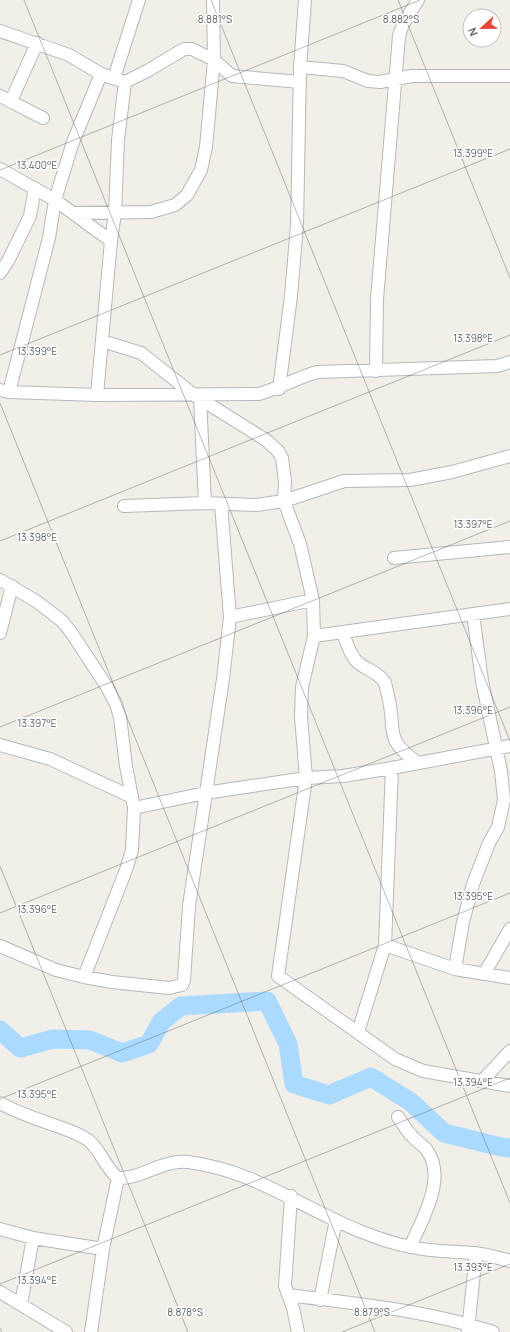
<svg xmlns="http://www.w3.org/2000/svg" width="510" height="1332" font-family="Manrope,sans-serif">
  <style>
    .lines { fill: none; stroke-linecap: round; stroke-linejoin: round }
    .river { stroke: #aadaff; stroke-width: 19 }
    .minor-casing { stroke: #b5b8bc; stroke-width: 14 }
    .minor { stroke: #fff; stroke-width: 12 }
    .ticks { fill: none; stroke: #5f6368; stroke-width: 1; stroke-opacity: 0.45 }
    .ticks-label { font-size: 10px; text-anchor: middle; fill: #5f6368; stroke: #fff; stroke-width: 3; stroke-linejoin: round; paint-order: stroke }
  </style>
  <rect width="100%" height="100%" fill="#f1efe8"/>
  <g class="lines">
    <path class="river" d="M0 1030 20 1048 53 1039 90 1040 122 1053 149 1044 161 1022 181 1006 267 1001 288 1044 294 1084 329 1095 371 1077 411 1102 444 1133 501 1147 510 1148"/>
    <g class="minor-casing">
      <path id="minor" d="M0 31 69 55 101 74 125 82 149 70 184 49H192L214 60 232 76 300 82
        M300 67 343 71 368 81 380 82 412 76H510
        M114 78 139 0
        M0 96 43 118
        M11 101 37 43
        M0 169 55 200 111 241
        M73 213 151 212 175 205 187 195 201 170 206 147 214 60 213 0
        M0 273 8 261 30 216 35 188
        M102 341 141 353 194 395 266 440 278 451 282 458 285 481 284 501 300 544 313 600 314 636 302 687 301 717 306 778 278 976 395 1059 423 1071 510 1086
        M376 371 377 299 399 36 403 24 418 0
        M279 389 291 296 297 225 300 67 305 0
        M0 390 9 392 97 395 259 394C279 388 297 378 317 372L497 366 510 362
        M9 392 49 238 55 200 73 142 101 74
        M97 395 111 241 115 213 118 140 125 82
        M200 398 205 503
        M124 506 205 503 256 505 284 501 344 481 410 480 452 472 510 456
        M394 558 510 547
        M0 580 36 601 62 621 71 632 107 687 116 704 120 717 126 766 134 808 132 850 126 870 84 977
        M230 617 313 600
        M0 633 12 586
        M343 633C347 644 351 658 361 665 369 670 378 673 384 681 386 685 387 691 388 696 397 730 382 738 418 763
        M314 636 510 609
        M0 745 50 759 132 797
        M134 808 205 793 306 778 343 776 392 768 510 746
        M385 945 455 969 510 978
        M0 946 56 970 84 977 112 982 169 988 182 985 184 980 189 906 223 679 230 617 221 504
        M455 969 463 922 473 884 489 843 498 827 504 800 501 771 482 681 473 614
        M484 974 510 929
        M358 1032 385 945 392 768
        M482 1081 510 1051
        M0 1103C16 1112 34 1118 51 1124 64 1129 77 1132 88 1140 101 1150 105 1168 118 1178 142 1179 163 1159 188 1162 253 1170 302 1208 362 1232 377 1238 395 1244 411 1247 432 1252 453 1251 474 1253 486 1254 498 1258 510 1261
        M398 1117C403 1124 407 1132 413 1137 417 1142 423 1145 426 1149 448 1178 422 1219 410 1247
        M291 1196 285 1286 293 1308 298 1332
        M0 1229 33 1238 103 1249
        M0 1292 66 1332
        M288 1295C357 1304 427 1310 493 1332
        M320 1300 336 1220
        M21 1304 33 1238
        M468 1331 476 1253
        M91 1332 103 1249 118 1178"/>
    </g>
    <use href="#minor" class="minor"/>
  </g>
  <path class="ticks" d="M24 0 510 1203M211 0 510 741M398 0 510 278M0 170 420 0M0 355 510 149M0 403 375 1332M0 541 510 335M0 727 510 521M0 866 188 1332M0 913 510 707M0 1099 510 893M0 1284 510 1078M0 1328 2 1332M342 1332 510 1264"/>
  <g class="ticks-label">
    <text x="215" y="23">8.881°S</text>
    <text x="401" y="23">8.882°S</text>
    <text x="473" y="157">13.399°E</text>
    <text x="37" y="169">13.400°E</text>
    <text x="473" y="342">13.398°E</text>
    <text x="37" y="355">13.399°E</text>
    <text x="473" y="528">13.397°E</text>
    <text x="37" y="541">13.398°E</text>
    <text x="473" y="714">13.396°E</text>
    <text x="37" y="727">13.397°E</text>
    <text x="473" y="900">13.395°E</text>
    <text x="37" y="913">13.396°E</text>
    <text x="473" y="1086">13.394°E</text>
    <text x="37" y="1098">13.395°E</text>
    <text x="473" y="1271">13.393°E</text>
    <text x="37" y="1284">13.394°E</text>
    <text x="185" y="1316">8.878°S</text>
    <text x="372" y="1316">8.879°S</text>
  </g>
  <g transform="translate(482 28) rotate(248)"><circle r="19" fill="#ffffff" stroke="#bfc1c3"/>
  <path d="M0-3L7 15L0 10L-7 15Z" fill="#ea4335"/>
  <text y="-6" font-size="11" font-weight="bold" text-anchor="middle" fill="#5f6368">N</text>
  </g>
</svg>
